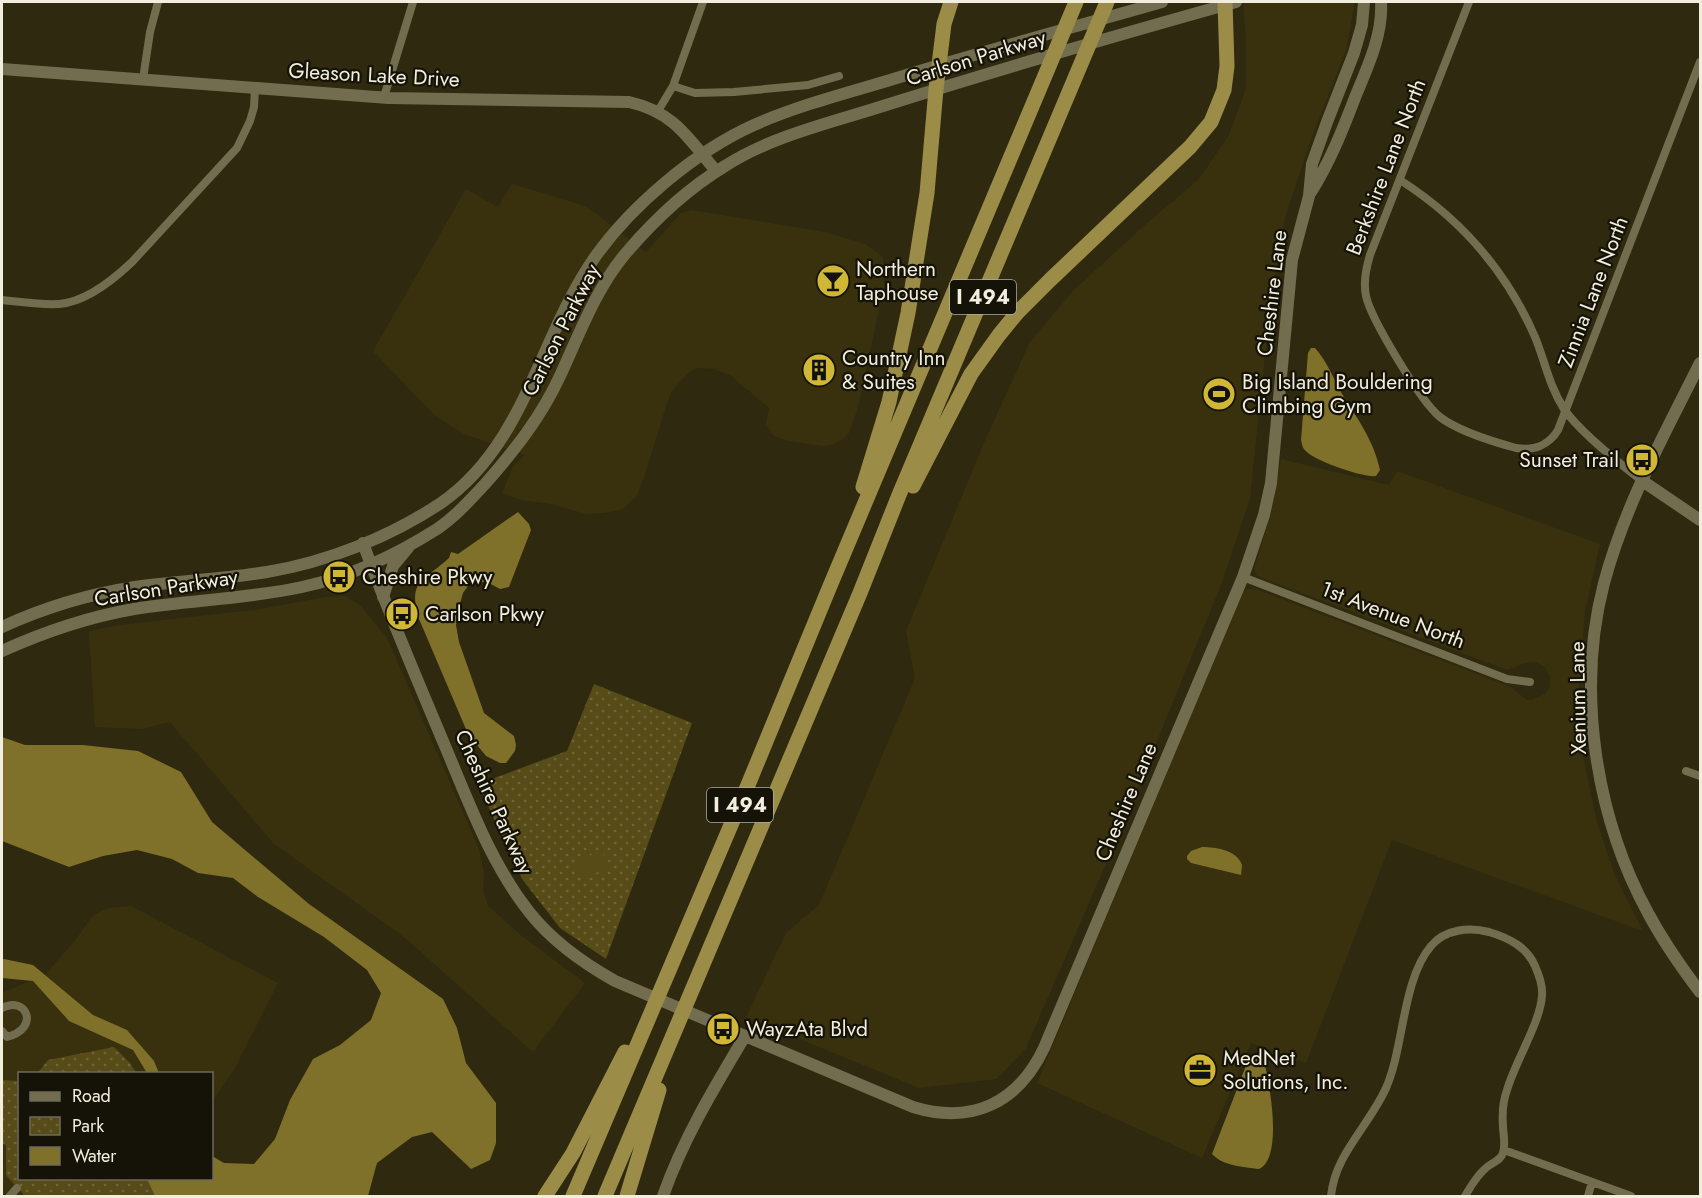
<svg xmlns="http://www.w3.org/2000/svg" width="1702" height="1198" font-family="Jost,sans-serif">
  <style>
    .built { fill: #39310e }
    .park { fill: url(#park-dots) }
    .garden { fill: #574b17 }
    .water { fill: #7f702a }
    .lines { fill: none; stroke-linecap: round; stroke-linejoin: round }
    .street { stroke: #736d50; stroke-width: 8 }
    .secondary { stroke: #736d50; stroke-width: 12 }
    .highway { stroke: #9b8c48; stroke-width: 15 }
    .labels { text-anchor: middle; stroke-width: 4.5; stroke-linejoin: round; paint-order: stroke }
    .shield { fill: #151207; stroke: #afac9e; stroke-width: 1.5 }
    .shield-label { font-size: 20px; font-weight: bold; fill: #f1eede }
    .street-label { font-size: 21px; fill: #f1eede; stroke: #151207 }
    .poi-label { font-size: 21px; fill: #f1eede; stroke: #151207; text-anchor: start }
  </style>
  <defs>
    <pattern id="park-dots" width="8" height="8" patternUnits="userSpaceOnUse" patternTransform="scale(1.5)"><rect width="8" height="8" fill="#574b17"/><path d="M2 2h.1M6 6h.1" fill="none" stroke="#706538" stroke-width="1.8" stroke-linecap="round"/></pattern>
  </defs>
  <rect width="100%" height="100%" fill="#2f290f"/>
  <path class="built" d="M1243 2H1355L1346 50 1312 137 1285 217 1271 299 1250 498 1223 580 1118 836 1026 1048 997 1079 919 1088 746 1017 786 933 819 905 856 818 915 678 906 631 986 438 1030 342 1074 290 1146 224 1199 179 1229 135 1246 88V39Z
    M512 184 580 204 591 210 646 252 681 213 691 210 825 232 865 244 883 257 884 287 857 411 849 433 842 440 831 445 822 446 785 440 774 436 766 424 769 408 731 376 715 369 698 368 688 373 672 391 667 403 643 481 636 497 623 509 605 513 586 514 551 504 521 500 502 493 513 467 525 455 466 435 434 415 373 351 466 189 498 207Z
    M1281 459 1389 485 1397 471 1600 544 1585 611 1579 686V738L1597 822 1614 873 1643 931 1392 840 1306 1063 1251 1043 1202 1158 1037 1083 1242 593 1246 590 1253 588 1511 687 1527 700H1532L1539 697 1546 693 1550 686V676L1545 667 1535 662 1525 663 1507 670 1257 576 1254 569 1271 514Z
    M345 596 361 606 387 638 479 849 484 873 483 891 488 906 522 936 585 983 533 1052 404 937 274 844 170 722 142 729 95 727 89 631 120 625 261 609 325 597Z
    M131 906 278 983 235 1068 212 1102V1074H20V1178L194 1196H2V993L46 974 77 938 93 915 109 908Z"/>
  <path class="park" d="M594 684 692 723 606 959 560 928 522 879 478 784 567 751Z
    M114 1047 130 1063 136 1073H38L48 1060Z
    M2 1080 19 1081 20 1178 165 1179 158 1196H25L6 1175V1145L2 1143Z"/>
  <path class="garden" d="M600 849 610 864 586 880 576 865Z"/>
  <path class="water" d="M1311 348H1315C1326 360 1333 377 1341 392 1357 419 1373 438 1380 470L1376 476C1364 478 1311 460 1304 449 1302 447 1302 443 1301 440L1308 353Z
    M518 512 529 524 531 530 509 587 500 589 487 582H471L463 593 458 611 456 625 459 642 484 713 514 736 516 745 515 751 506 763H500L486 756 468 734 419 619C407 580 424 581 449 558L451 552 458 554Z
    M2 737 25 745H83L138 751 181 772 212 822 309 904 443 999 457 1028 466 1063 496 1103V1143L490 1160 471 1169 432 1132 412 1137 377 1163 368 1196H155L148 1181 150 1179 212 1178V1156L224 1163 254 1164 275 1139 290 1100 313 1059 340 1045 371 1020 381 993 367 970 324 937 258 897 233 878 198 873 172 859 137 850 103 856 69 867 2 841Z
    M1202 847C1216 847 1237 850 1242 865L1241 875 1191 863 1187 859V856L1191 851Z
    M4 959 33 965 93 1015 127 1030 154 1061 159 1073H147L133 1050 69 1021 33 981 2 978V960Z
    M1254 1057 1259 1058 1265 1065C1270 1087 1283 1158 1259 1169 1244 1167 1223 1166 1212 1154L1247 1063Z"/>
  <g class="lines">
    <path class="street" d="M1469 2 1370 255C1366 268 1363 282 1366 296 1371 319 1421 402 1440 417 1458 431 1494 442 1516 448 1534 451 1549 445 1558 430L1700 62
      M143 79 150 32 158 2
      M673 86 695 93 734 92 808 85 839 76
      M384 97 413 2
      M658 111 673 86 703 2
      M1400 180C1461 219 1506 270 1535 337 1545 361 1549 386 1564 409 1579 431 1619 463 1641 480
      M2 300C20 302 40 305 59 304 86 302 113 280 132 262L237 148 250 121 254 107 255 88
      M1243 577 1507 679 1530 682
      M1686 771 1700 776
      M2 1008C26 995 41 1028 7 1037L2 1031
      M1504 1150 1631 1196
      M10 1196 17 1188
      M1331 1196C1335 1154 1369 1126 1386 1088 1404 1048 1402 980 1431 946 1445 929 1469 927 1489 932 1509 938 1527 947 1535 966 1539 975 1543 986 1542 996 1540 1023 1515 1062 1507 1090 1503 1101 1502 1114 1503 1126 1503 1134 1506 1145 1503 1153 1501 1160 1492 1163 1487 1167 1477 1175 1471 1186 1465 1196
      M1588 1196 1592 1182"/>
    <path class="secondary" d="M2 69 389 98 629 102C674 112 688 138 716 171
      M1311 192C1330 162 1343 129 1356 95 1368 66 1383 34 1381 2
      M1700 363C1664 435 1625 505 1604 583 1576 690 1595 816 1648 913 1663 941 1681 967 1700 992
      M1641 480 1700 520
      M363 543C388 612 417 679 445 746 469 803 491 864 530 913 553 942 583 963 615 981L913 1107C972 1125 1018 1103 1044 1048L1243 577 1264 515 1271 483 1292 260 1309 196 1312 164 1327 122 1354 53 1362 25 1364 2
      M383 597 393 566 408 548
      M2 627C43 608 90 594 135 587 179 581 223 579 267 572 327 562 390 537 441 503 526 444 539 337 595 257 632 205 696 151 754 125 801 104 852 92 900 77 987 50 1075 27 1162 2
      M2 651C44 632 88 617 134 609 190 600 247 599 302 587 349 577 396 555 437 529 455 517 470 500 485 484 515 450 541 417 560 376 580 333 595 290 626 253 655 219 687 189 725 166 772 136 830 123 883 106 1000 69 1118 35 1236 2
      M663 1196C683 1139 714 1088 745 1036"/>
    <path class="highway" d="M913 486 971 374 999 335 1017 313 1050 280 1190 147 1211 122 1224 90 1227 66 1225 2
      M863 487 889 402 908 313 927 193 936 89 944 24 951 2
      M545 1196 573 1153 625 1052
      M573 1196 748 785 830 586 1076 2
      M605 1196 860 593 899 495 1107 2
      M627 1196 659 1090"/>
  </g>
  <defs>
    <g id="bar-disc" transform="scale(1.725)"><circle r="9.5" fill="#d1b736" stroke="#151207"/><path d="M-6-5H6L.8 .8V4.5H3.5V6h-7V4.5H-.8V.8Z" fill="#111"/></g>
    <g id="building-disc" transform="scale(1.725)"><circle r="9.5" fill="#d1b736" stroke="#151207"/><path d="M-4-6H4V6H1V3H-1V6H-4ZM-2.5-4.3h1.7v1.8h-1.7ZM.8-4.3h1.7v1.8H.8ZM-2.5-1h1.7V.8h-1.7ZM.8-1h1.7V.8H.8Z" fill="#111"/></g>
    <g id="stadium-disc" transform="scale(1.725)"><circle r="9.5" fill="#d1b736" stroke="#151207"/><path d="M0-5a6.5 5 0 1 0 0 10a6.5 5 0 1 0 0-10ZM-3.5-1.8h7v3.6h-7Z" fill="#111"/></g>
    <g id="bus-disc" transform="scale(1.725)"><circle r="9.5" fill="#d1b736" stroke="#151207"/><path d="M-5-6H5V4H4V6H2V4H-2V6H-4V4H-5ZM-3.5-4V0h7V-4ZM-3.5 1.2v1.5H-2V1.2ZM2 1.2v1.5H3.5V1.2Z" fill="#111"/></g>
    <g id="office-disc" transform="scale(1.725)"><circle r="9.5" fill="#d1b736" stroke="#151207"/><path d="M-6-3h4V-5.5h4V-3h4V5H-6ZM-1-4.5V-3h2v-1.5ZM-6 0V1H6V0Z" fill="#111"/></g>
  </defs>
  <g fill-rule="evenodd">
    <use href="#bar-disc" x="833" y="281"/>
    <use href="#building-disc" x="819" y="370"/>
    <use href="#stadium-disc" x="1219" y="394"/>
    <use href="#bus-disc" x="1642" y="460"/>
    <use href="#bus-disc" x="339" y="577"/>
    <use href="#bus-disc" x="402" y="614"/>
    <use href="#bus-disc" x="723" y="1029"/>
    <use href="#office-disc" x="1200" y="1070"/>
  </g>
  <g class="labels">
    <g class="shield">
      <rect x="950" y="280" width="66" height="34" rx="4.5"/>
      <rect x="707" y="788" width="66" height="34" rx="4.5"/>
    </g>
    <g class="shield-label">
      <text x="983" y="304">I 494</text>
      <text x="740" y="812">I 494</text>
    </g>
    <g class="street-label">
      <text transform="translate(976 58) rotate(-17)" y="7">Carlson Parkway</text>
      <text transform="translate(374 75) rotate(3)" y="7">Gleason Lake Drive</text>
      <text transform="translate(1386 167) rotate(-69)" y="7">Berkshire Lane North</text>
      <text transform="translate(1593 292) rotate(-69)" y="7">Zinnia Lane North</text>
      <text transform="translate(1272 293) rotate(-83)" y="7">Cheshire Lane</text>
      <text transform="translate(561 330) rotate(-63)" y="7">Carlson Parkway</text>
      <text transform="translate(166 588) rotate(-9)" y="7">Carlson Parkway</text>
      <text transform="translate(1393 615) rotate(21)" y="7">1st Avenue North</text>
      <text transform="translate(1578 698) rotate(-91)" y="7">Xenium Lane</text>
      <text transform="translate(494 802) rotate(65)" y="7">Cheshire Parkway</text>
      <text transform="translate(1126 802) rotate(-67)" y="7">Cheshire Lane</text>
    </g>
    <g class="poi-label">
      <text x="856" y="276">Northern<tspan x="856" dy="24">Taphouse</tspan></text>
      <text x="842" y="365">Country Inn<tspan x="842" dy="24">&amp; Suites</tspan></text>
      <text x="1242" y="389">Big Island Bouldering<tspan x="1242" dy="24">Climbing Gym</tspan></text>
      <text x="1619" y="467" text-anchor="end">Sunset Trail</text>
      <text x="362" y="584">Cheshire Pkwy</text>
      <text x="425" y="621">Carlson Pkwy</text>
      <text x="746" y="1036">WayzAta Blvd</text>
      <text x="1223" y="1065">MedNet<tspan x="1223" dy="24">Solutions, Inc.</tspan></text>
    </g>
  </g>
  <rect width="1702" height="1198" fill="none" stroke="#f1eede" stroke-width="6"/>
  <rect x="18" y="1072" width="195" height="108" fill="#151207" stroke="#6d6a5d" stroke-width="1.5"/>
  <rect x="30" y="1092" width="30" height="9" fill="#736d50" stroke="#6d6a5d" stroke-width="1.5"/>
  <text x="72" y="1102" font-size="18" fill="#f1eede">Road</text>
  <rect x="30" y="1117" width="30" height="18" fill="url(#park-dots)" stroke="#6d6a5d" stroke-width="1.5"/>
  <text x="72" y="1132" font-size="18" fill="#f1eede">Park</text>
  <rect x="30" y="1147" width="30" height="18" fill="#7f702a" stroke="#6d6a5d" stroke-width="1.5"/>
  <text x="72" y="1162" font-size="18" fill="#f1eede">Water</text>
</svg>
